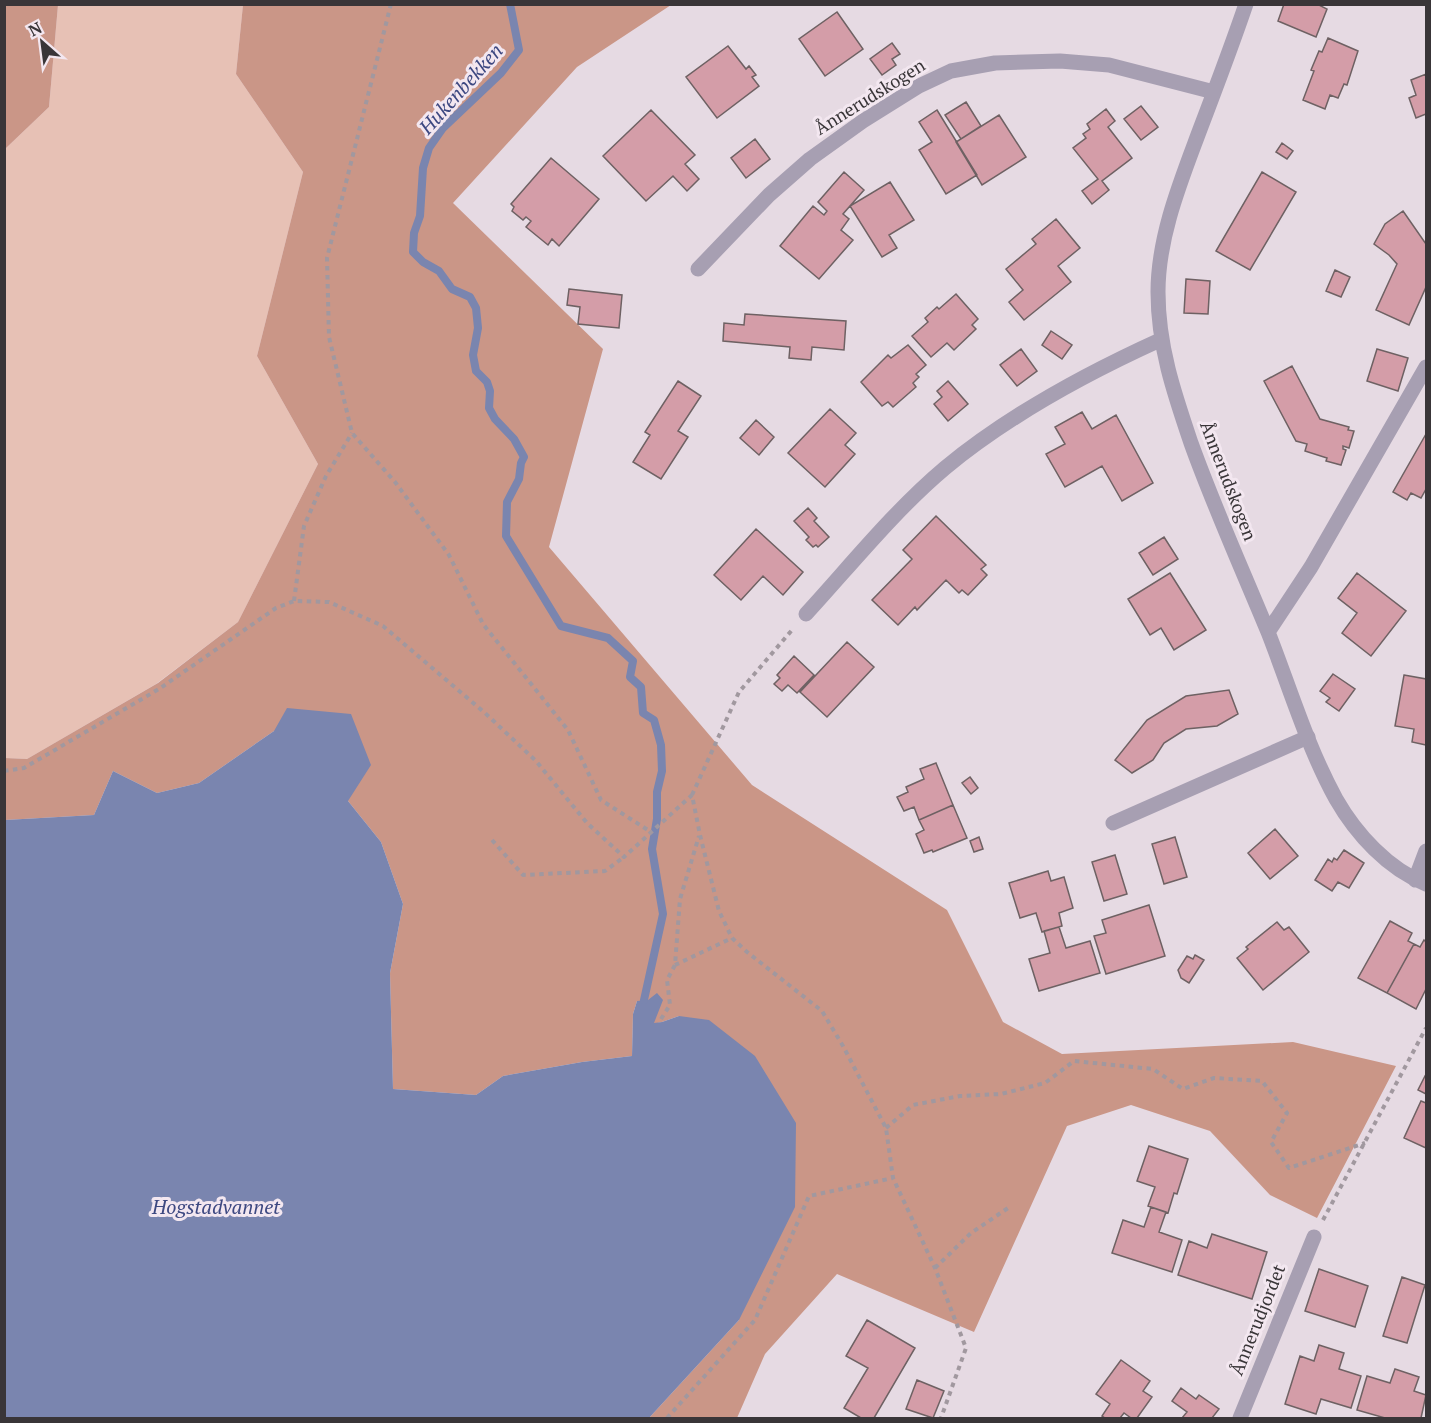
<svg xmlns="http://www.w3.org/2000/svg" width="1431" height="1423" font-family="'PT Serif',serif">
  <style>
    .green { fill: #e7c1b5 }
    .forest { fill: #ca9687 }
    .water { fill: #7a85af }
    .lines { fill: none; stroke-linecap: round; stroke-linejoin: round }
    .stream { stroke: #7a85af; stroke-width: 8 }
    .building { fill: #d49da8; stroke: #6e6163; stroke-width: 1.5 }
    .path { stroke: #a1989f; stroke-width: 4; stroke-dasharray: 4.5 4.5; stroke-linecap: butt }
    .lane { stroke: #a79fb2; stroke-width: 15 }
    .street { stroke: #a79fb2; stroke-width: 15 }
    .labels { text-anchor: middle; stroke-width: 6; stroke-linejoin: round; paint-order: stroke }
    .street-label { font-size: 18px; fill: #393538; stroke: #f3e7f0 }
    .water-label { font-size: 20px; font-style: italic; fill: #3d4881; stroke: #f3e7f0 }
  </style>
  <rect width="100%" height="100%" fill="#e6dae3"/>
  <path class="green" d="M58 5H243L236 74 303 172 257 356 318 464 238 622 156 684 27 759 5 758V149L49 107Z"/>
  <path class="forest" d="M5 4 58 5 49 107 5 149Z
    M243 5H671L577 67 453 203 603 349 549 547 752 785 947 910 1003 1022 1062 1054 1293 1042 1396 1066 1317 1218 1270 1195 1210 1131 1131 1105 1067 1126 974 1332 837 1274 765 1354 737 1418H649L739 1320 679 1016 662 1022 653 1024 648 1001H637L633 1014 632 1056 582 1062 503 1076 476 1095 393 1089 390 973 403 904 381 842 348 801 274 731 199 783 157 793 113 771 94 815 5 820V758L27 759 158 683 238 622 318 464 257 356 303 172 236 74Z"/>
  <path class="water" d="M287 708 351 714 371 765 348 801 381 842 403 904 390 973 393 1089 476 1095 503 1076 582 1062 632 1056 633 1014 637 1001 648 1000 657 993 663 1000 654 1023 662 1022 679 1016 709 1020 755 1056 796 1123 795 1207 739 1320 649 1418H5V820L94 815 113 771 157 793 199 783 274 731Z"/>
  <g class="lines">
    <path class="stream" d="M510 4 519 50 501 73 443 128 429 148 423 168 420 216 414 233 413 252 423 262 439 271 452 289 470 297 476 308 478 328 473 355 476 371 487 382 490 391 489 408 495 419 514 439 524 457 521 463 519 479 507 502 506 536 561 626 608 638 633 661 630 677 641 687 643 713 654 720 661 745 662 771 657 792V819L652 849 663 914 644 1000"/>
  </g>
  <path class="building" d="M1284 4H1317L1327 9 1316 37 1278 21Z
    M837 12 863 49 825 76 799 39Z
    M1328 38 1358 51 1347 85 1344 84 1338 98 1330 95 1325 109 1303 100 1314 71 1311 70 1319 51 1322 52Z
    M892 43 900 54 892 59 896 65 882 75 870 59Z
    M728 46 746 69 749 66 756 75 752 77 759 86 717 118 686 77Z
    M1426 74V114L1416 118 1409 98 1416 95 1411 80Z
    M966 102 981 126 961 139 945 115Z
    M1141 106 1158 127 1141 140 1124 119Z
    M1106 109 1115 121 1108 127 1132 158 1102 181 1109 190 1092 204 1082 191 1098 179 1073 148 1086 138 1083 134 1090 129 1087 124Z
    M651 110 695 155 685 164 699 179 687 191 673 176 646 201 603 156Z
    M937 110 977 175 946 194 919 150 932 142 919 122Z
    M999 115 1026 157 982 185 956 142Z
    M755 139 770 159 746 178 731 158Z
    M1282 143 1293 151 1287 159 1276 152Z
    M551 158 599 199 559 246 552 239 548 245 526 227 531 221 526 217 523 220 512 211 514 207 511 204Z
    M844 172 864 190 843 214 849 219 841 230 853 240 819 279 780 246 813 206 824 215 827 211 818 202Z
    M1262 172 1296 192 1250 270 1216 251Z
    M890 182 914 220 889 235 897 248 882 257 850 206Z
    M1403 211 1426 244V287L1409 325 1376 310 1397 264 1389 255 1374 244 1385 224Z
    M1056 219 1080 248 1058 266 1071 282 1024 320 1009 302 1023 290 1006 269 1036 244 1032 239Z
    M1335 270 1350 277 1341 297 1326 291Z
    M1186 279 1210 281 1208 314 1184 313Z
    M569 289 622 295 619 328 578 324 580 307 567 305Z
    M956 294 978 319 972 325 976 329 954 350 947 343 931 357 912 336 928 322 925 318 937 307 939 309Z
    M745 314 846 321 844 350 812 347 811 360 789 358 790 347 723 341 724 323 744 325Z
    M1051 331 1072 345 1062 359 1042 345Z
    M908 345 926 365 916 374 919 377 913 383 916 387 893 407 888 402 882 406 861 382 888 355 891 358Z
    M1021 349 1037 371 1017 386 1000 365Z
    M1377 349 1408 358 1398 391 1367 381Z
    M1292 366 1320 419 1349 427 1348 430 1354 431 1349 448 1343 446V449L1346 450 1341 465 1326 461 1327 458 1305 451 1307 444 1296 441 1264 381Z
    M678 381 701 396 678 431 688 437 661 479 633 462 650 435 645 432Z
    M948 381 968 404 948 421 934 404 942 397 937 391Z
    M830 409 856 433 845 445 855 454 825 487 788 453Z
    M1082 412 1092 429 1116 415 1153 483 1122 501 1102 466 1065 487 1046 454 1065 444 1055 427Z
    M756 420 774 437 759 455 740 438Z
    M1426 434V489L1421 498 1411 493 1407 500 1393 492Z
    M808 508 817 518 814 521 829 537 818 547 816 545 813 547 806 540 809 537 794 521Z
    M936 516 986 565 981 569 987 575 968 595 962 590 959 593 946 580 917 610 915 607 898 625 872 600 912 559 903 550Z
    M756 529 803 572 783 595 763 576 741 600 714 575Z
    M1164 537 1178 559 1153 575 1139 553Z
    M1170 573 1206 630 1174 650 1161 628 1150 635 1128 599Z
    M1357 573 1406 611 1371 656 1342 633 1357 613 1338 598Z
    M847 642 874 667 827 717 800 692Z
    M794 656 814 675 797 693 788 685 782 691 774 684 780 678 777 675Z
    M1333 674 1355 689 1339 711 1326 702 1330 698 1320 691Z
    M1404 675 1426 679V745L1412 742 1414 729 1395 726Z
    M1229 690 1238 714 1217 726 1186 729 1164 743 1153 760 1132 773 1115 760 1147 720 1186 696Z
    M936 763 953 805 919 820 914 807 904 811 897 797 908 792 906 787 924 779 920 769Z
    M970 777 978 788 971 794 962 783Z
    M953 805 967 838 933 852 932 850 924 853 916 834 924 830 919 820Z
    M1275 829 1298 856 1270 879 1248 853Z
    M979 837 983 849 974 852 970 841Z
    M1175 837 1187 877 1164 884 1152 844Z
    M1344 850 1364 863 1349 888 1338 882 1332 891 1315 880 1328 859 1332 862 1334 858 1337 860Z
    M1115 855 1127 894 1104 901 1092 862Z
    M1048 871 1051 881 1064 877 1073 908 1059 913 1062 926 1042 932 1036 913 1020 918 1009 883Z
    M1149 905 1165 956 1106 974 1094 936 1106 933 1102 920Z
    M1390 921 1412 933 1408 941 1414 944 1387 993 1358 978Z
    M1277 922 1284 930 1289 927 1309 952 1263 990 1237 958 1248 949 1246 947Z
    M1059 927 1066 948 1090 941 1100 973 1039 991 1029 959 1050 953 1044 931Z
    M1424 940 1426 942V989L1416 1009 1387 993 1414 944 1420 947Z
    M1195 955 1204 960 1189 983 1181 978 1178 970 1187 956 1193 959Z
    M1425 1076 1426 1077V1094L1418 1090Z
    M1421 1101 1426 1103V1148L1404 1138Z
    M1149 1146 1188 1159 1177 1194 1174 1193 1168 1213 1148 1206 1155 1187 1137 1181Z
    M1151 1207 1166 1212 1159 1232 1182 1240 1172 1272 1112 1253 1123 1220 1144 1227Z
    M1212 1234 1267 1252 1252 1299 1178 1275 1189 1241 1207 1248Z
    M1319 1269 1368 1286 1355 1327 1305 1311Z
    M1402 1277 1425 1285 1407 1343 1383 1336Z
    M867 1320 915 1348 874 1418H861L844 1408 868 1368 846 1356Z
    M1319 1345 1344 1353 1339 1369 1361 1376 1351 1408 1321 1399 1316 1414 1285 1404 1300 1356 1314 1361Z
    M1121 1360 1150 1381 1143 1391 1152 1397 1137 1418H1131L1124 1413 1120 1418H1105L1102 1416 1110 1404 1096 1394Z
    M1395 1369 1419 1377 1414 1391 1426 1395 1421 1418H1385L1357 1410 1367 1376 1390 1383Z
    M917 1380 944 1391 933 1418 906 1409Z
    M1181 1388 1196 1399 1199 1395 1219 1409 1212 1418H1182L1187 1412 1172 1401Z"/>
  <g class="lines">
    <path class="path" d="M391 4 327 258 329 337 352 433 395 482 449 555 483 624 568 730 601 800 651 832
      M294 601 304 526 326 476 352 433
      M4 771 24 768 159 689 276 608 294 601 329 602 383 626 485 713 536 761 587 823 624 857 692 795 700 835 719 911 732 938 747 952 822 1011 843 1046 886 1128 893 1178 935 1268 966 1348 941 1418
      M692 795 739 692 792 630
      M492 840 523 875 605 871 624 857
      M675 965 732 938
      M661 1019 670 1005 667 980 675 965 680 899 699 836
      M886 1128 913 1105 960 1096 1001 1094 1045 1083 1074 1061 1153 1069 1183 1089 1214 1078 1262 1081 1287 1113 1271 1142 1289 1168 1365 1143
      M1323 1220 1426 1028
      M935 1268 971 1233 1011 1206
      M667 1418 755 1320 809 1196 893 1178"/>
    <path class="lane" d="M1113 823 1308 737"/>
    <path class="street" d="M1246 4C1231 48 1215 90 1199 132 1180 183 1158 237 1158 292 1158 346 1174 393 1191 443 1214 507 1242 569 1268 632 1290 688 1307 746 1336 799 1356 834 1388 869 1426 884
      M698 269 769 195 810 159 863 121 919 86 951 71 995 63 1060 61 1109 65 1214 92
      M806 614C851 565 894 511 945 468 1009 415 1085 374 1160 340
      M1268 632 1311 567 1426 367
      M1415 880 1426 851
      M1240 1418 1314 1237"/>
  </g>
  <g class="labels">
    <g class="street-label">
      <text transform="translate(870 97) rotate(-32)" y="6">Ånnerudskogen</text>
      <text transform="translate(1228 481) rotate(69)" y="6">Ånnerudskogen</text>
      <text transform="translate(1258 1320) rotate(-68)" y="6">Ånnerudjordet</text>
    </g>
    <g class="water-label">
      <text transform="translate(461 89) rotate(-48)" y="7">Hukenbekken</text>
      <text x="216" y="1214">Hogstadvannet</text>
    </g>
  </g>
  <rect width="1431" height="1423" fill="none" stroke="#393538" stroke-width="12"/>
  <g transform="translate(42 42) rotate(332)" stroke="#f3e7f0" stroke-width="4.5" paint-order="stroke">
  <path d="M0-4.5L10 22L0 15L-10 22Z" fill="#393538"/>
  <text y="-9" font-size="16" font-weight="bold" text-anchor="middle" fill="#393538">N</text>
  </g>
</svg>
